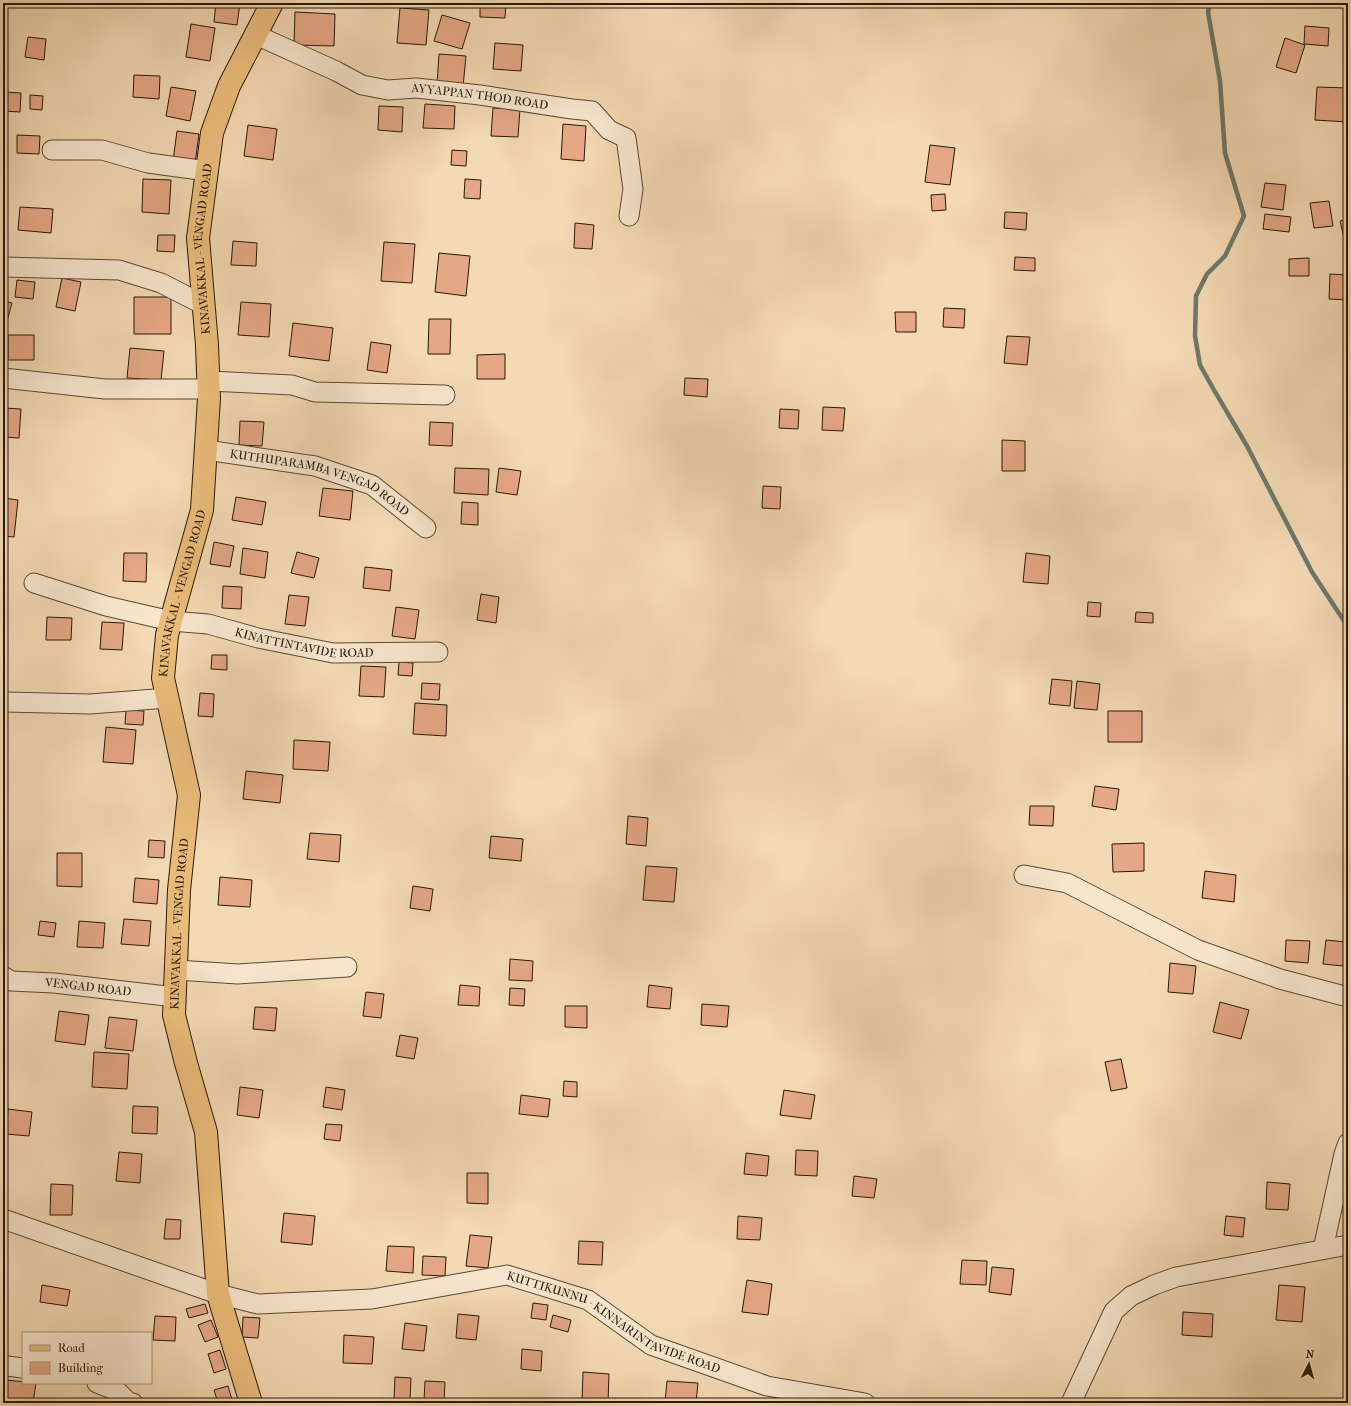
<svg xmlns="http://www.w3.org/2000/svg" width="1351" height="1406" font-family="'IM FELL French Canon',serif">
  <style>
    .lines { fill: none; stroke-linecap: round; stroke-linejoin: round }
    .stream { stroke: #6d7a6b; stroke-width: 4.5 }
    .building { fill: #e5a786; stroke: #281907 }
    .minor-casing { stroke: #5b4932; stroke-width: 21 }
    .major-casing { stroke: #281907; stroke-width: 24 }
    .minor { stroke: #f7e6ce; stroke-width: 19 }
    .major { stroke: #eabc7a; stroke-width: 22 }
    .labels { text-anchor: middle; stroke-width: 3; stroke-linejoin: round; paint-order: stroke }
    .street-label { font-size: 12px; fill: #281907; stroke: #f7e6ce }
  </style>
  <rect width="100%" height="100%" fill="#f3d9b4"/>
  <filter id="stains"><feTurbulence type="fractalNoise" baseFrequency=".005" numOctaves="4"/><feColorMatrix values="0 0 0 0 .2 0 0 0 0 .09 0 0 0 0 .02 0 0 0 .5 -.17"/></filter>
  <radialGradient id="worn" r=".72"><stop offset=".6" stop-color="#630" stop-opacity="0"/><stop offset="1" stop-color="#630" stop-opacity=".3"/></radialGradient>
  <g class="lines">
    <path class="stream" d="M1210 3 1208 12 1220 81 1225 153 1244 216 1225 256 1207 274 1196 296 1195 336 1200 365 1214 390 1247 446 1312 572 1348 627"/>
  </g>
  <path class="building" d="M216 3H240L237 25 214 22Z
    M480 3H506L505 18 480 17Z
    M400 8 429 10 426 45 397 43Z
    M295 12 335 14 334 46 294 45Z
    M442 15 470 23 462 49 434 41Z
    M191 24 215 28 210 61 186 57Z
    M1305 26 1329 28 1328 46 1304 44Z
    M28 37 46 39 44 60 25 57Z
    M1285 38 1305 45 1296 73 1276 67Z
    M495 43 523 45 521 71 493 69Z
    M439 54 466 56 463 87 437 84Z
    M134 75 160 76 159 99 133 97Z
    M171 87 196 91 190 121 166 116Z
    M1317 87 1348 88V122L1315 120Z
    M3 92 21 93 20 112 3 111Z
    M30 95 43 96 42 110 30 109Z
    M425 104 455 106 454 129 423 128Z
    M379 106 403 107 402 132 378 130Z
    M493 108 520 109 518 137 491 136Z
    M563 124 586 126 584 161 561 159Z
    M248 125 277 129 273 160 244 156Z
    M177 131 199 134 195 164 173 161Z
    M17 135 40 136 39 154 17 153Z
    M930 145 955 148 950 185 925 182Z
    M452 150 467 151 466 166 451 165Z
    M1347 173H1348V196L1344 195Z
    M143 179 171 180 169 214 142 212Z
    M465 179 481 180 480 199 464 198Z
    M1265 183 1286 185 1283 210 1261 207Z
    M945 194 946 210 932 211 931 195Z
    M1329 201 1333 226 1314 228 1310 203Z
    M20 207 53 209 51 233 18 230Z
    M1005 212 1027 213 1026 230 1004 228Z
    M1265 214 1291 217 1289 232 1263 229Z
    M1348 219V237L1344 238 1340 221Z
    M575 223 594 225 592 249 574 248Z
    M158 235H175L174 252 157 251Z
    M233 241 257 243 256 266 231 265Z
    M384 242 415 244 412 283 381 281Z
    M439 253 470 256 466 296 435 292Z
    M1015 257 1035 258V271L1014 270Z
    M1309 258V276H1289V259Z
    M1330 274 1348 275V300L1329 299Z
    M62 278 81 282 75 311 56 307Z
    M17 280 35 282 33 299 15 297Z
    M134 297H171V334H134Z
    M3 301 12 303 7 321 3 320Z
    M241 302 271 304 269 337 238 335Z
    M944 308 965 309 964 328 943 327Z
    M895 312H916V332H896Z
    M429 319H451L450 354H428Z
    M293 323 333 328 329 361 289 356Z
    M8 335H34V360H8Z
    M1007 336 1030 337 1027 365 1004 363Z
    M371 342 391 345 387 373 367 370Z
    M130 348 164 351 161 380 127 378Z
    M505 354V379H477V355Z
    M685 378 708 379 707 397 684 395Z
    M823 407 845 408 843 431 822 430Z
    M3 408 21 409 19 438 3 437Z
    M780 409 799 410 798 429 779 428Z
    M240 421 264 422 262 446 239 445Z
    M430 422 453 423 452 446 429 445Z
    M1002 440 1025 441V471H1002Z
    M455 468 489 469 488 495 454 493Z
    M499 468 521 471 517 495 496 492Z
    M763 486 781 487 780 509 762 508Z
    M323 488 353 491 350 520 319 516Z
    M236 497 266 502 262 525 232 520Z
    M3 498 18 500 14 537 3 536Z
    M462 502 478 503V525L461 524Z
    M214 542 234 546 230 567 210 564Z
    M243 548 268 552 265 578 240 574Z
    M297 552 319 558 314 578 291 573Z
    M124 553H147L146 582 123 581Z
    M1026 553 1050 556 1048 584 1023 582Z
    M365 567 392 570 390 591 363 588Z
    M223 586 242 587 241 609 222 608Z
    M481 594 499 597 496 623 477 620Z
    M289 595 309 597 305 626 285 624Z
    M1088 602 1101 603 1100 617 1087 616Z
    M396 607 419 610 415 639 392 636Z
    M1136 612 1153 613V623L1135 622Z
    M47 617 72 618 71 640H46Z
    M102 622 124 623 122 650 100 649Z
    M212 655H227V670L211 669Z
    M399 662 413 663 412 676 398 675Z
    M361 666 386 667 384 697 359 696Z
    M1052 679 1072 681 1070 706 1049 704Z
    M1077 681 1100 684 1097 710 1074 708Z
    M422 683 440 684 439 700 421 699Z
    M200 693 214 694 213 717 198 716Z
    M415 703 447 705 446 736 413 734Z
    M126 710 144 711 143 725 125 724Z
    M1108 711H1142V742H1108Z
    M106 727 136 730 133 764 103 762Z
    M294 740 330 742 328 771 293 769Z
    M246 771 283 775 280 803 243 799Z
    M1095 786 1119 789 1116 810 1092 806Z
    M1030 806H1054L1053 826 1029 825Z
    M628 816 648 818 646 846 626 844Z
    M310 833 341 835 339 862 307 859Z
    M491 836 523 839 521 861 489 858Z
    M149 840 165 841 164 858 148 857Z
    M1144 843V871L1113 872 1112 844Z
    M57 853H82V887L57 886Z
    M646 866 677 868 674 902 643 900Z
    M1205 871 1236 875 1234 902 1202 898Z
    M220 877 252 880 250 907 218 905Z
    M135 878 159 880 157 904 133 902Z
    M413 886 433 889 430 911 410 908Z
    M124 919 151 921 149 946 121 944Z
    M40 921 56 923 54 937 38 935Z
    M79 921 105 923 103 948 77 947Z
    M1286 940 1310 941 1308 963 1285 961Z
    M1326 940 1346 942 1343 966 1323 964Z
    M510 959 533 961 532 981 509 980Z
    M1170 963 1196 966 1193 994 1168 992Z
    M460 985 480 987 479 1006 458 1005Z
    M649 985 672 988 670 1009 647 1007Z
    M510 988 525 989 524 1006 509 1005Z
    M366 992 384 994 381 1018 363 1016Z
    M1220 1002 1249 1010 1241 1039 1213 1032Z
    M702 1004 729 1006 727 1027 701 1025Z
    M565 1006H587V1028L565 1027Z
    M255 1007 277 1008 275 1031 253 1029Z
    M59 1011 89 1015 85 1045 55 1041Z
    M109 1017 137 1020 133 1051 105 1048Z
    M400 1035 418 1038 414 1059 396 1056Z
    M94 1052 129 1054 127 1089 92 1087Z
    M1121 1059 1127 1088 1111 1091 1105 1062Z
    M564 1081 577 1082V1097L563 1096Z
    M240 1087 263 1090 259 1118 237 1115Z
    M326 1087 345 1090 342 1110 323 1107Z
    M784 1090 815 1095 811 1119 780 1115Z
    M521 1095 550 1099 548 1117 519 1114Z
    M133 1106 158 1107 157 1134 132 1133Z
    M8 1109 32 1112 29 1136 6 1134Z
    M326 1124 342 1125 340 1141 324 1139Z
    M796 1150 818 1151 817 1176 795 1175Z
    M119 1152 142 1154 140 1183 116 1181Z
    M746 1153 769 1156 767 1176 744 1174Z
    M467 1173H488V1204L467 1203Z
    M854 1176 877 1179 874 1198 852 1196Z
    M1267 1182 1290 1184 1288 1210 1266 1209Z
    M51 1184 73 1185 72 1215H50Z
    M284 1213 315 1216 312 1245 281 1242Z
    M738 1216 762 1218 760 1240 737 1239Z
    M1226 1216 1245 1218 1243 1237 1224 1235Z
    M166 1219 181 1220 180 1239H164Z
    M470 1235 492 1237 488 1268 466 1266Z
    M579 1241 603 1242 602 1265 578 1264Z
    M388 1246 414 1247 413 1273 386 1271Z
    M423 1256 446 1257 445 1276 422 1275Z
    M962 1260 987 1261 986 1285 960 1284Z
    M992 1267 1014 1269 1011 1295 989 1292Z
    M747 1280 772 1284 768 1315 742 1312Z
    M42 1285 70 1290 67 1306 40 1302Z
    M1279 1285 1305 1287 1302 1322 1276 1320Z
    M533 1303 548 1305 546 1320 531 1318Z
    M205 1304 208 1313 189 1318 186 1309Z
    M1183 1312 1213 1314 1212 1337 1182 1335Z
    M458 1314 479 1316 476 1340 456 1338Z
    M553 1315 571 1320 568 1332 550 1327Z
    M155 1316 176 1317 175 1341 153 1340Z
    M243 1317 260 1318 258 1338 242 1337Z
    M211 1320 218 1337 205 1342 198 1325Z
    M405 1323 427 1326 424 1351 402 1349Z
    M344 1335 374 1337 372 1364 343 1363Z
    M522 1349 542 1351 541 1371 521 1369Z
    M220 1350 226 1369 214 1373 208 1354Z
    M583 1372 609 1374 608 1403H582Z
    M395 1377 411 1378 410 1400 394 1399Z
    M6 1380 36 1383 33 1403H3Z
    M425 1381 445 1382 444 1403 424 1401Z
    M667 1381 698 1383 696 1403 665 1402Z
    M228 1386 233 1403H218L214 1390Z"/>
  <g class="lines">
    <g class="minor-casing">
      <g id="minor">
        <path id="s1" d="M256 35 336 71 362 85 388 90 416 88 480 95 572 109 592 111 609 130 626 138 633 189 629 216"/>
        <path d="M52 150H102L148 163 207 171"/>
        <path d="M3 267 119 270 161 283 204 305"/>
        <path d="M3 378 105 389H209"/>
        <path d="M209 381 292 385 315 392 445 395"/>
        <path id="s2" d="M206 450 315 466 372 485 426 528"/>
        <path id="s3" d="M34 583 106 606 171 621 208 624 258 638 333 653 438 652"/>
        <path d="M6 702 90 704 168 698"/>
        <path d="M1024 875 1067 883 1198 950 1280 979 1348 997"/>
        <path d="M176 970 238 974 347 967"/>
        <path id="s4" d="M3 976 11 981 54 983 175 997"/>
        <path id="s5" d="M3 1219 218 1294 258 1304 372 1299 507 1275 588 1300 651 1345 767 1386 865 1403"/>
        <path d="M1323 1249 1344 1154 1348 1143"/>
        <path d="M7 1366 23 1368"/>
        <path d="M97 1383 117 1391 128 1402 133 1403"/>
        <path d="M1071 1403 1114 1311 1131 1296 1154 1285 1176 1277 1348 1245"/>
      </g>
    </g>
    <g class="major-casing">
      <g id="major">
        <path id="s6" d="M251 1403 218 1294 206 1132 186 1063 174 1015 179 890 189 795 163 678 167 635 202 510 209 398 207 345 198 238 212 133 229 86 272 3"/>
      </g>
    </g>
    <use href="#minor" class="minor"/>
    <use href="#major" class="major"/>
  </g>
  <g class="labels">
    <g class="street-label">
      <text dy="4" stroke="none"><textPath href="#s1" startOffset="236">AYYAPPAN THOD ROAD</textPath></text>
      <text dy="4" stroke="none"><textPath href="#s6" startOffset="1173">KINAVAKKAL - VENGAD ROAD</textPath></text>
      <text dy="4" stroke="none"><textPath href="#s2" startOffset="120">KUTHUPARAMBA VENGAD ROAD</textPath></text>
      <text dy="4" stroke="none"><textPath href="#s6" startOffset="825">KINAVAKKAL - VENGAD ROAD</textPath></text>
      <text dy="4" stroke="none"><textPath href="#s3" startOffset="278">KINATTINTAVIDE ROAD</textPath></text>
      <text dy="4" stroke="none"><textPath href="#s6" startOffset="489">KINAVAKKAL - VENGAD ROAD</textPath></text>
      <text dy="4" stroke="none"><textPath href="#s4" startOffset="87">VENGAD ROAD</textPath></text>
      <text dy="4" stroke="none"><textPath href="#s5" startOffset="638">KUTTIKUNNU - KINNARINTAVIDE ROAD</textPath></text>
    </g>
  </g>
  <rect width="1351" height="1406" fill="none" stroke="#f3d9b4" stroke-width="16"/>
  <rect x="4" y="4" width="1343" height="1398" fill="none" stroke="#281907" stroke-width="2"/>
  <rect x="8" y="8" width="1335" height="1390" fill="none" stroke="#281907"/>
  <rect x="22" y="1332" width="130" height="52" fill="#f7e6ce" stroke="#a4947e"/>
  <rect x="30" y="1345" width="20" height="6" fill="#eabc7a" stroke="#a4947e"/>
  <text x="58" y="1352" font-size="12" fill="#281907">Road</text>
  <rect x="30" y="1362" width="20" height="12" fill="#e5a786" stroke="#a4947e"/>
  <text x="58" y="1372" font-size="12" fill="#281907">Building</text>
  <g transform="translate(1309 1364) rotate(6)" stroke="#f7e6ce" stroke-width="3" paint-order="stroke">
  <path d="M0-3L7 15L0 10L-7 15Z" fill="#281907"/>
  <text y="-6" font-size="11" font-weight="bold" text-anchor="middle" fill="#281907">N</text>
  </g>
  <rect width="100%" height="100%" filter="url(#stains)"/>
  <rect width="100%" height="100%" fill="url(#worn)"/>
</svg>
